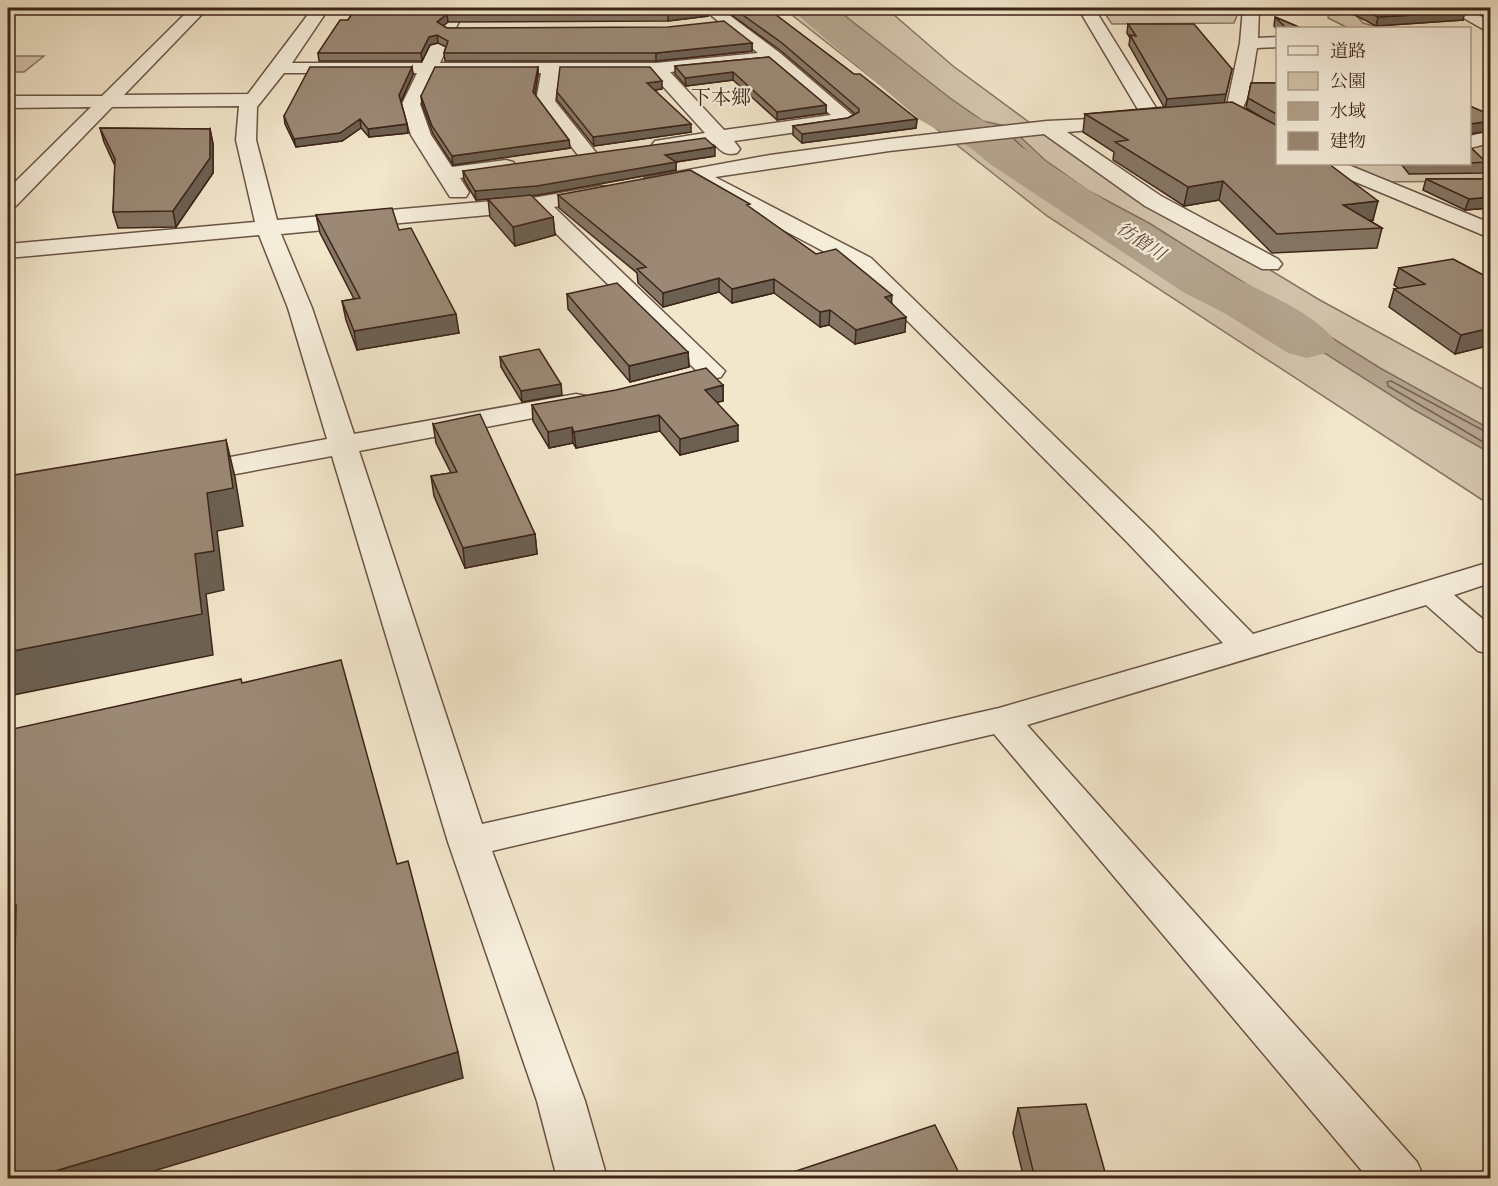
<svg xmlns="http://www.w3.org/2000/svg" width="1498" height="1186" font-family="'EB Garamond','Noto Serif JP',serif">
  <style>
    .green { fill: #d3c5ad; stroke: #887462; stroke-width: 1.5 }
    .water { fill: #b4a48e; stroke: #84715f; stroke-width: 1.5 }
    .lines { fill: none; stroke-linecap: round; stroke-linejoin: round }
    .shore { stroke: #786453; stroke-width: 1.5 }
    .river { fill: #b4a48e; fill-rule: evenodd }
    .minor-casing { stroke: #6a5445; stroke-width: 3 }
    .minor { fill: #f7efdd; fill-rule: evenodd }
    .wall { fill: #857665; stroke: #3d2418; stroke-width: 1.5 }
    .shaded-wall { fill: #6c6052; stroke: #3d2418; stroke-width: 1.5 }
    .building { fill: #9b8975; stroke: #3d2418; stroke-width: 1.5 }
    .labels { text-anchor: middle; stroke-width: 4.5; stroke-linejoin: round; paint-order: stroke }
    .far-water-label { font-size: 18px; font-style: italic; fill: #614a3b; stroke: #f7efdd }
    .far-quarter-label { font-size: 20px; fill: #3d2418; stroke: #f7efdd }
  </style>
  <rect width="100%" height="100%" fill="#f2e6cb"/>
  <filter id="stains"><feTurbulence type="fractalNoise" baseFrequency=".00333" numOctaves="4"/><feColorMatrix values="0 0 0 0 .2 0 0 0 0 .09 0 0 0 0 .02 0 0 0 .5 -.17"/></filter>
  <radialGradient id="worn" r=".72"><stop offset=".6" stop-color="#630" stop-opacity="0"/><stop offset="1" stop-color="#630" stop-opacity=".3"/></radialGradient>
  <path class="green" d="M783 8H886L953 66 1037 128 1318 299 1490 393V505L1047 216Z
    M1101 8H1240L1234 23 1112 24Z
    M1302 8H1454L1353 11 1363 23 1381 28H1348L1328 18 1329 13 1302 11Z
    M8 56H44L24 72H8Z
    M1490 137V181L1377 182 1336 164H1470V142Z
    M8 1035 14 1178H8Z"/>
  <path class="water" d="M812 8H835L950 98 983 121 1010 127 1045 160 1089 191 1149 223 1380 368 1490 429V453L1411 408 1268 317 1188 273 980 136 943 116 869 59Z"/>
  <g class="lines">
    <path class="shore" d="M998 141 1038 166V162L1014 139
      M1115 212 1268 304 1269 308 1265 309 1191 267 1112 217 1111 213Z
      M1490 434 1391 381 1387 382 1388 386 1490 446"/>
    <path class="river" d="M793 8H831L948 102 1001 130 1020 146C1086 187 1151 232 1219 270 1252 288 1313 310 1335 341L1326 353 1307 358 1288 353 1226 314 1183 292 990 164 971 148 920 120 798 15Z"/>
    <g class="minor-casing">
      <path id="minor" d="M191 8H208L124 95 248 94 313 8H329L292 63H422L449 8H465L440 63H656L758 53 702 8H720L780 53 857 119 847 125 734 141 740 149 737 153C726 156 722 152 714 144L662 151 655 149 652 145 655 141 705 133 651 73H559L555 101 598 155 595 159H581L536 101 541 73H435L420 104 431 135 452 167 506 160 513 162 516 166 513 170 506 172 460 178 469 192 466 197H450L411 135 402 104 417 73H284L257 107 256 140 277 220 538 197 601 186 609 187 612 192 609 197 554 207 725 371 721 377 712 379 703 377 533 211 281 234 312 308 354 434 576 394 586 396 590 402 586 408 576 410 359 451 482 824 999 708 1223 643 1128 543 855 268 691 181 652 188 645 186 641 182 645 178 770 155 889 139 1047 121 1134 117 1137 121 1134 125 1127 127 1067 132 1161 196 1278 259 1282 264 1278 269H1262L1145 206 1044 134 889 151 715 177 871 258 1150 529 1253 634 1490 562V583L1454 595 1490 625V654L1478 651 1426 605 1027 725 1417 1162 1424 1178H1368L994 734 492 851 585 1101 607 1178H557L537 1101 448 842 332 456 187 483 177 480 172 474 177 468 187 465 327 439 288 308 259 235 8 258V244L255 222 236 140 239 106 112 107 16 206 8 207V189L91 107 8 108V96H102ZM770 63 831 115 724 130 670 72Z
        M1078 8H1094L1163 119 1160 123H1146Z
        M1243 8H1259L1258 38 1278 37V47L1257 48C1253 66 1251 112 1232 117L1222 111 1227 105 1240 43Z
        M1446 8H1465L1490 21V33Z
        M1490 131V143L1470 148V136Z
        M1319 164H1346L1490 223V238L1322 168Z"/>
    </g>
    <use href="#minor" class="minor"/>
  </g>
  <path class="wall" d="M356 8H707L708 16 668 21 448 22 443 26 447 28 752 43V51L656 61H445L444 53 446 47 438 43 430 45 422 61H319L318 53 348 20Z
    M722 8H772V12L854 74 917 119 916 128 802 143 793 135V126L848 118 855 114 781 51Z
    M1341 8H1459L1463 20 1376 26Z
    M1468 8H1491V20Z
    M1275 17 1301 28H1278V30L1274 26Z
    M1128 24 1224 102 1272 123 1246 108 1251 83H1278V164L1373 220 1370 221 1382 228 1377 248 1272 253 1219 200 1184 206 1113 160 1114 152 1083 132 1085 114 1164 107 1129 45 1130 38 1127 33Z
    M769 57 826 105V113L777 120 733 80 686 86 675 74V66Z
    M412 67 413 75 401 102 407 124 408 133 369 137 361 128 342 141 296 147 285 124 284 116Z
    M538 67V75L535 95 569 140 570 148 453 165 433 134 422 104 421 96Z
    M662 89 655 90 691 132 594 146 557 100V92Z
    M100 128 210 129 213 144V173L176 227 118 228 113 212 115 166 104 142Z
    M1470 147 1486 162 1483 173 1409 174 1401 164H1470Z
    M715 156 676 162V170L538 195 476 200 464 180 463 171Z
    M1426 179H1491V208H1490L1465 210 1423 190Z
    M558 195 750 208 816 254 892 303 905 332 855 344 829 325 820 327 774 293 732 303 719 292 663 307 638 283 637 273 559 208Z
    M488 199 553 217 555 235 515 246 490 217Z
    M316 215 399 230 459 333 357 350 346 320 342 301 354 299 320 233Z
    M1399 268 1491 279V345L1455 354 1389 307 1394 289 1398 288 1394 285Z
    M567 294 688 352 689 367 630 382 568 309Z
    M500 357 562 395 522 402 501 367Z
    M723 385V401L717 402 738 441 680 455 660 431 576 448 573 443 549 448 533 421 532 405Z
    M433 424 535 534 537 554 465 568 434 496 431 476 451 473 436 443Z
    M1018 1108 1107 1179H1024L1013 1133Z"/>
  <path class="shaded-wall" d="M708 9V16L668 21V13Z
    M1465 12 1463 20 1376 26 1378 17Z
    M447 14 448 22 438 30 437 22Z
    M437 35 438 43 430 45 422 61 421 53 429 37Z
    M752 43V51L656 61V53Z
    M412 67 413 75 400 103 399 95Z
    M538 67V75L534 101 533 92Z
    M1232 69 1224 104 1165 109 1167 99Z
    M733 72V80L686 86 685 78Z
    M662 81V89L647 91V83Z
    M826 105V113L777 120V112Z
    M360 119 361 128 342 141 296 147 294 139Z
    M917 119 916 128 802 143V134Z
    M1491 121V131L1470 134V124Z
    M407 124 408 133 369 137 368 129Z
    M691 124V132L594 146 593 137Z
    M210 129 213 144V173L176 227 173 211Z
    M569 140 570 148 453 165 452 156Z
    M715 147V156L676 162V170L538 195 476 200 475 191 665 155Z
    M1223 181 1219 200 1184 206 1188 187Z
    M1491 197 1490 208 1465 210 1469 199Z
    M1378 201 1373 220 1338 224 1343 205Z
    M553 217 555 235 515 246 513 227Z
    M719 278V292L663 307V293Z
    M774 279V293L732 303V289Z
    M892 295 891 310 885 297Z
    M830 310 829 325 820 327V312Z
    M456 314 459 333 357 350 354 331Z
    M906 317 905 332 855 344 856 330Z
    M1491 328V345L1455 354 1461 335Z
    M688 352 689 367 630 382 629 366Z
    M561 384 562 395 522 402 521 391Z
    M723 385V401L706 405 705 390Z
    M659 415 660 431 576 448 574 432Z
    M738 425V441L680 455V439Z
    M572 427 573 443 549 448 548 432Z
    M226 440 235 477 243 526 217 531 224 590 206 594 213 655 8 696V652L195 554 207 493Z
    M535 534 537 554 465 568 463 548Z
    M16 905 27 931 8 936V907Z
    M458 1052 463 1078 127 1179H28Z"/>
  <path class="building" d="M356 8H707L708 9 668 13 447 14 437 22 447 28 668 27 724 21 752 43 656 53H444L448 41 437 35 429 37 421 53H318L340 20H348Z
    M733 8H772H767L854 74H860L917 119 802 134 793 126 848 118 859 112V109L782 43Z
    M1359 8H1459L1465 12 1378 17Z
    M1275 17 1301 28H1286Z
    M1128 24H1194L1232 69 1226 94 1167 99 1130 35 1136 36Z
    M769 57 826 105 777 112 733 72 685 78 675 66Z
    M310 67H412L399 95 407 124 368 129 360 119 340 133 294 139 284 116Z
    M435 67H538L533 92 569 140 452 156 432 126 421 96Z
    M560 67H650L662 81 647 83 691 124 593 137 557 92Z
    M1251 83H1278V115L1248 98Z
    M1232 102 1278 126V164H1329L1378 201 1343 205 1382 228 1277 234 1223 181 1188 187 1115 142 1128 140 1085 114Z
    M1470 106 1491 115V121L1470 124Z
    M100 128 210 129V158L173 211 113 212 115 159Z
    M705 138 715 147 665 155 676 162 537 186 475 191 463 171Z
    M1470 147 1486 162 1470 163Z
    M690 170 750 204 747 205 816 254 836 249 892 295 885 297 906 317 856 330 830 310 820 312 774 279 732 289 719 278 663 293 637 269 646 267 558 195Z
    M1426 179H1491V197L1469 199Z
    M531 195 553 217 513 227 488 199Z
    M392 208 399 230 411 228 456 314 354 331 342 301 360 298 316 215Z
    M1453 259 1491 279V328L1461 335 1394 289 1425 284 1399 268Z
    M617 283 688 352 629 366 567 294Z
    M539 349 561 384 521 391 500 357Z
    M706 368 723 385 705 390 738 425 680 439 659 415 574 432 572 427 548 432 532 405 616 390Z
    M480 414 535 534 463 548 431 476 457 472 433 424Z
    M226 440 233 488 207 493 214 551 195 554 202 614 8 652V476Z
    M341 660 397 864 408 861 458 1052 28 1179H11L16 905 8 907V730L241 679 242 683Z
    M1086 1104 1107 1179H1035L1018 1108Z
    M935 1125 962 1179H772Z"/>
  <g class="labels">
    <g class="far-water-label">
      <text transform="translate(1141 241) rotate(33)" y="6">彷僧川</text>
    </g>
    <g class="far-quarter-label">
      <text x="721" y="104">下本郷</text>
    </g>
  </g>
  <rect width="1498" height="1186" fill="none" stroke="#f2e6cb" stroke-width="30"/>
  <rect x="9" y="9" width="1480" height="1168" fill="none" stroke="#3d2418" stroke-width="3"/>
  <rect x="15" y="15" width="1468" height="1156" fill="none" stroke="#3d2418" stroke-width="1.5"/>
  <rect x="1276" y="27" width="195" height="138" fill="#f7efdd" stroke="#ad9e8e" stroke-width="1.5"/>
  <rect x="1288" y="46" width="30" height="9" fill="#f7efdd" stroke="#ad9e8e" stroke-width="1.5"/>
  <text x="1330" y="57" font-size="18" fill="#3d2418">道路</text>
  <rect x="1288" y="72" width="30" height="18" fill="#d3c5ad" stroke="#ad9e8e" stroke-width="1.5"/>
  <text x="1330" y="87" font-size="18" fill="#3d2418">公園</text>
  <rect x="1288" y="102" width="30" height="18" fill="#b4a48e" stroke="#ad9e8e" stroke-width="1.5"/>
  <text x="1330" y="117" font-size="18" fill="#3d2418">水域</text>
  <rect x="1288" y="132" width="30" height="18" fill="#9b8975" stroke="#ad9e8e" stroke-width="1.5"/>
  <text x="1330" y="147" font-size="18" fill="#3d2418">建物</text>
  <rect width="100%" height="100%" filter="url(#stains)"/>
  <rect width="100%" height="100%" fill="url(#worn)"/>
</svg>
